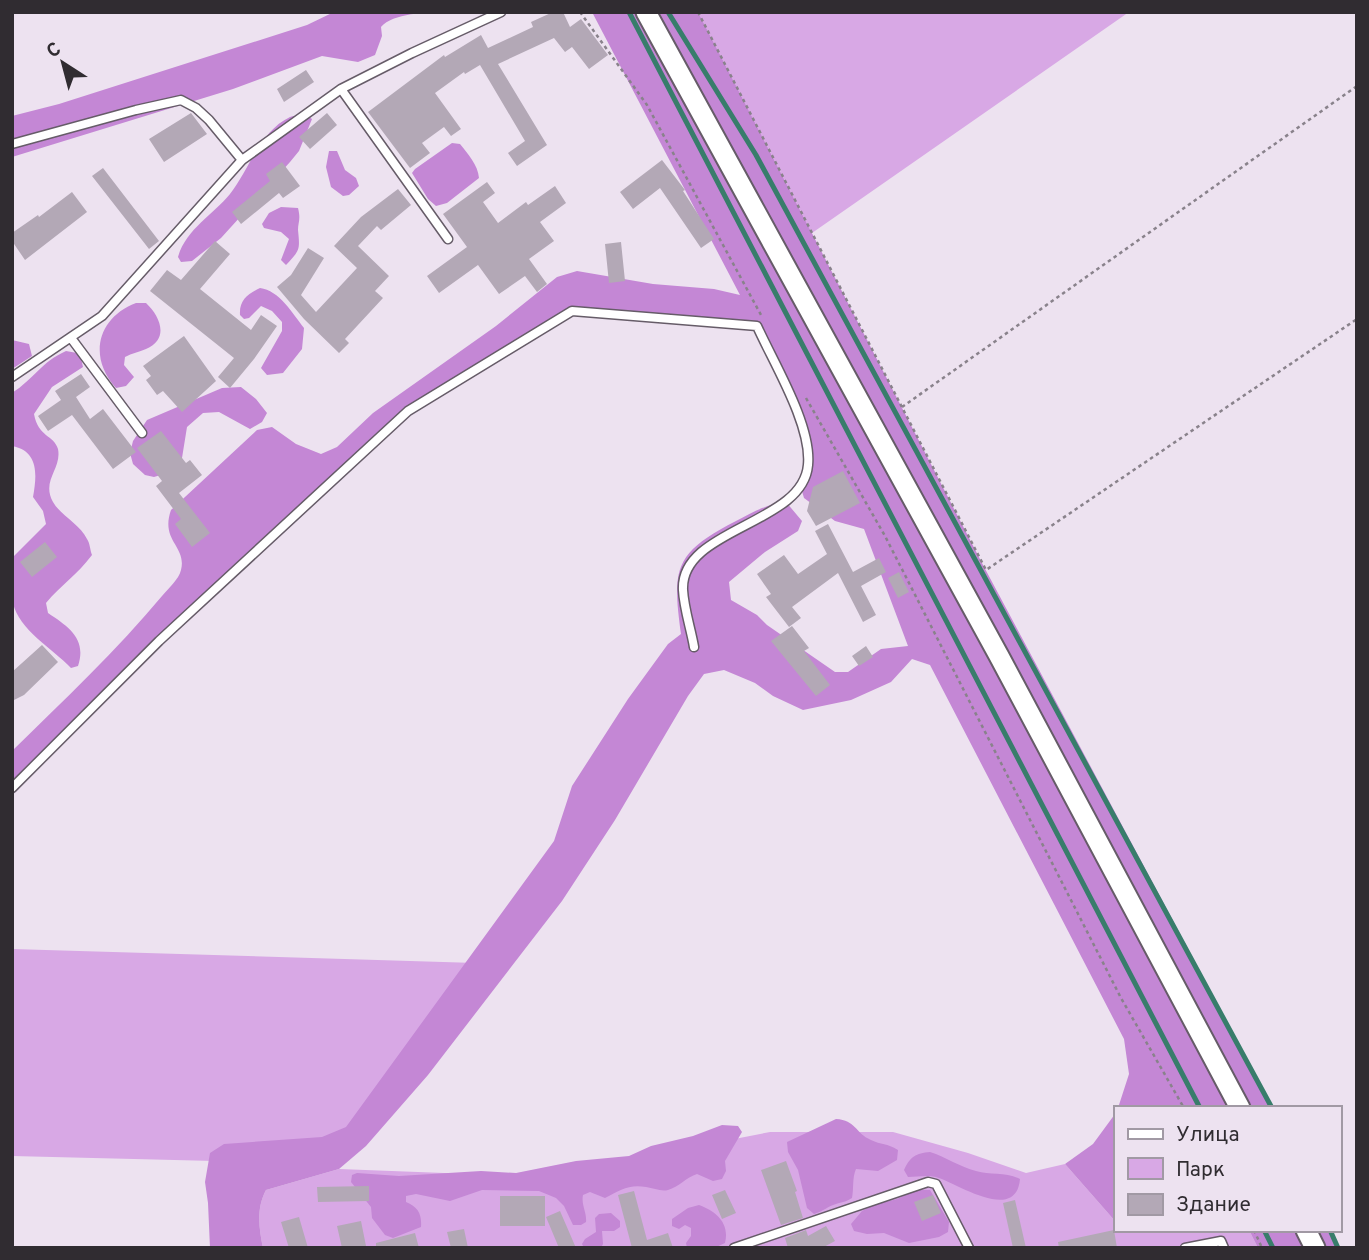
<svg xmlns="http://www.w3.org/2000/svg" width="1369" height="1260" font-family="Overpass,sans-serif">
  <style>
    .green { fill: #d8a8e5 }
    .forest { fill: #c487d5 }
    .lines { fill: none; stroke-linecap: round; stroke-linejoin: round }
    .stream { stroke: #387d6b; stroke-width: 5 }
    .building { fill: #b3a8b6 }
    .service-casing { stroke: #665c68; stroke-width: 11 }
    .tertiary-casing { stroke: #665c68; stroke-width: 23 }
    .path { stroke: #89828b; stroke-width: 2.5; stroke-dasharray: 3.5 3.5; stroke-linecap: butt }
    .service { stroke: #fff; stroke-width: 8 }
    .tertiary { stroke: #fff; stroke-width: 19 }
  </style>
  <rect width="100%" height="100%" fill="#ede2f0"/>
  <path class="green" d="M698 12H1129L812 233Z
    M12 949 476 963 346 1141 215 1161 12 1156Z
    M770 1132H893L968 1153 1026 1173 1065 1164 1115 1221V1230H1249L1258 1248H263C259 1228 256 1209 266 1190L339 1169 520 1176 647 1156Z"/>
  <path class="forest" d="M334 12H479C453 13 398 8 381 27L382 36 375 55 358 62 322 56 233 89 12 157V116L59 104 307 25Z
    M592 12H698L983 565 1273 1108H1118L1129 1074 1124 1039 930 665 912 659 891 682 851 700 803 710 773 696 755 683 724 670 704 674 688 696 615 820 562 901 428 1075 366 1146 339 1169 266 1190C256 1209 259 1228 263 1248H210L208 1203 205 1182 210 1153 224 1144 322 1137 346 1127 554 841 572 786 628 699 668 644 681 634C672 568 674 553 736 521 753 512 767 504 786 502L802 521 798 531 765 552 729 582 731 600 757 615 767 625 835 672H848L881 649 908 646 864 529 835 521 804 498 801 488 808 465 804 429 756 326 572 311 408 411 162 644 12 793V751C62 702 118 649 162 596 168 589 179 579 181 570 187 546 160 541 171 510L257 430 272 427 296 444 321 454 337 447 373 413 496 326 557 277 577 271 653 284 714 289 740 295Z
    M306 115 312 119 299 151 290 162 221 238 192 261 181 262 178 257C186 229 213 215 230 194 249 170 260 131 290 117 294 115 301 116 306 115Z
    M452 143 460 144C468 154 478 165 479 178L447 203 436 206 428 199 412 173 415 169Z
    M329 151H337L345 170 356 178 359 186 349 195 343 196 331 187 326 167Z
    M281 207 298 208C301 220 298 222 298 230 300 250 300 250 286 265L281 260 289 239 281 232 264 228 262 224 269 213Z
    M260 288C279 290 293 314 304 328L302 349 283 373 267 375 261 368 282 331V322L272 311 261 306 249 318 244 319 240 315C239 300 248 294 260 288Z
    M136 303H146C160 316 170 339 146 349 139 352 132 353 125 357L124 365 134 377 126 386 116 388C88 357 97 318 136 303Z
    M12 340 29 344 32 356 12 369Z
    M66 351 77 353 81 358 83 367 52 387 34 414C38 437 54 435 58 449 62 469 41 480 53 502 61 516 80 524 87 539 90 543 90 550 92 555 77 575 61 585 46 603L48 613C69 627 87 639 78 666L71 668C52 648 19 630 13 603 9 589 12 572 12 558L46 524 43 511 33 497C37 475 39 451 12 446V393C34 379 41 362 66 351Z
    M241 387 256 399 267 413 262 422 250 429 219 412 203 413 187 427 182 458 167 473 154 477 145 475 133 464 130 453 133 441 147 420 222 388Z
    M1115 1114V1221L1065 1164 1093 1144Z
    M836 1119C856 1120 855 1133 871 1140 881 1145 887 1143 898 1150L897 1160 878 1171 856 1169C852 1178 854 1188 852 1198 846 1202 842 1202 836 1204 828 1206 824 1211 814 1214L807 1208 798 1170 788 1152 787 1142Z
    M722 1125 738 1126 742 1132 725 1161 726 1171 722 1179 713 1181 697 1174C685 1178 679 1187 668 1190 661 1192 654 1188 646 1187 629 1184 620 1190 605 1198L590 1192 583 1195C581 1205 587 1212 586 1222L581 1225H573L564 1206 556 1198 539 1191 482 1190 450 1201 416 1194 406 1196V1202C418 1207 422 1214 421 1227L393 1238 385 1235 372 1218 371 1207 351 1182 352 1175 357 1173 399 1176 481 1171 516 1173 576 1161 629 1156 651 1146 693 1136Z
    M930 1152C946 1157 960 1167 976 1171 990 1175 1007 1172 1020 1179 1016 1224 957 1183 936 1177 927 1175 917 1177 908 1177L904 1170C910 1157 916 1153 930 1152Z
    M917 1190H930L949 1222 948 1232 939 1237 909 1243 884 1233 867 1234 854 1231 851 1224 862 1211 874 1205 897 1199Z
    M699 1205C716 1211 730 1223 725 1243L714 1248H687L686 1243 691 1236V1228L685 1225 679 1229 672 1226V1219L688 1208Z
    M611 1213 620 1221V1227L614 1231H602L603 1244 601 1248H584L582 1244 585 1239 596 1232 595 1218 599 1214Z
    M1249 1230H1330L1337 1248H1258Z"/>
  <g class="lines">
    <path class="stream" d="M629 12 1200 1108
      M668 12 756 155 1272 1108
      M1264 1230 1273 1248
      M1330 1230 1338 1248"/>
  </g>
  <path class="building" d="M553 12H563L570 27 581 19 608 55 589 69 572 47 565 52 554 38 498 64 547 145 517 166 508 153 525 141 480 65 465 74 464 72 435 93 461 129 451 136 444 127 422 143 430 153 410 168 368 112 444 55 445 57 481 35 488 48 533 27 531 22Z
    M306 70 314 82 284 102 277 89Z
    M191 113 207 134 164 162 149 139Z
    M327 113 337 125 310 149 299 137Z
    M662 160 685 190 683 191 714 239 701 248 660 188 633 209 620 192Z
    M282 162 300 186 283 198 279 193 241 224 232 212 270 181 266 174Z
    M103 168 159 241 149 249 92 176Z
    M487 182 495 193 483 202 498 223 526 202 528 205 555 186 566 203 540 222 554 241 529 259 547 284 537 292 525 276 499 294 478 265 439 293 427 276 467 247 443 214Z
    M398 189 411 205 381 230 377 226 358 246 389 276 375 291 383 298 345 339 349 343 339 353 304 319 277 287 291 275 308 248 324 258 301 295 316 312 357 268 334 246 361 217Z
    M72 192 87 212 25 260 12 241V233L38 215 39 217Z
    M215 241 230 254 200 289 251 330 261 315 277 326 254 359 230 388 218 377 234 358 150 291 167 270 181 280Z
    M621 242 625 281 609 283 605 244Z
    M184 336 216 381 182 412 163 391 157 395 146 380 151 376 143 366Z
    M81 374 90 387 76 397 90 419 103 409 136 452 113 469 72 415 48 431 38 416 61 400 55 391Z
    M161 431 186 463 190 460 202 475 179 493 210 533 192 547 175 524 181 519 156 486 162 481 137 448Z
    M843 471 860 503 816 526 807 511 813 487Z
    M828 524 853 572 879 558 886 572 861 586 876 615 863 622 838 573 792 607 801 618 789 627 766 597 771 594 757 574 784 555 798 574 827 554 815 531Z
    M45 542 57 557 32 577 20 562Z
    M899 572 909 592 898 598 888 578Z
    M792 626 809 648 804 651 830 685 816 696 771 641Z
    M42 645 58 662 24 695 12 701V672Z
    M866 646 873 657 859 666 852 656Z
    M786 1161 797 1191 795 1192 803 1218 781 1225 761 1170Z
    M369 1186V1201L318 1202 317 1187Z
    M725 1190 736 1213 722 1219 712 1195Z
    M634 1191 647 1240 668 1233 673 1248H632L618 1195Z
    M933 1195 941 1213 922 1221 914 1202Z
    M500 1196H545V1226H500Z
    M1015 1200 1026 1248H1013L1003 1203Z
    M560 1211 576 1248H559L546 1217Z
    M299 1217 308 1248H289L281 1222Z
    M361 1221 366 1246 342 1248 337 1226Z
    M826 1226 835 1241 822 1248H788L785 1238 806 1230 808 1236Z
    M464 1229 468 1248H451L447 1232Z
    M1114 1230 1117 1248H1059L1058 1242Z
    M415 1233 419 1248H376V1243Z"/>
  <g class="lines">
    <g class="service-casing">
      <path id="service" d="M341 89 448 239
        M12 144 136 110 181 100 196 108 209 120 242 160 341 89 412 53 501 12
        M71 338 142 433
        M12 377 102 316 242 160
        M12 788 159 641 408 411 572 311 757 326C773 362 812 425 808 465 803 525 680 528 683 590 684 609 691 629 694 647
        M734 1248 928 1182 936 1184 969 1248
        M1185 1248 1221 1241 1224 1248"/>
    </g>
    <g class="tertiary-casing">
      <path id="tertiary" d="M646 12 999 656 1240 1108
        M1306 1230 1315 1248"/>
    </g>
    <path class="path" d="M580 12 647 105 761 315
      M698 12 986 570 1357 319
      M806 398 885 536 1121 998 1184 1108
      M902 407 1357 86
      M1254 1230 1262 1248"/>
    <use href="#service" class="service"/>
    <use href="#tertiary" class="tertiary"/>
  </g>
  <rect width="1369" height="1260" fill="none" stroke="#302c31" stroke-width="28"/>
  <rect x="1114" y="1106" width="228" height="126" fill="#ede2f0" stroke="#a199a4" stroke-width="2"/>
  <rect x="1128" y="1129" width="35" height="10" fill="#ffffff" stroke="#a199a4" stroke-width="2"/>
  <text x="1176" y="1141" font-size="21" fill="#302c31">Улица</text>
  <rect x="1128" y="1158" width="35" height="21" fill="#d8a8e5" stroke="#a199a4" stroke-width="2"/>
  <text x="1176" y="1176" font-size="21" fill="#302c31">Парк</text>
  <rect x="1128" y="1194" width="35" height="21" fill="#b3a8b6" stroke="#a199a4" stroke-width="2"/>
  <text x="1176" y="1211" font-size="21" fill="#302c31">Здание</text>
  <g transform="translate(63 63) rotate(324)" stroke="#ede2f0" stroke-width="5" paint-order="stroke">
  <path d="M0-5L12 26L0 18L-12 26Z" fill="#302c31"/>
  <text y="-10" font-size="19" font-weight="bold" text-anchor="middle" fill="#302c31">С</text>
  </g>
</svg>
